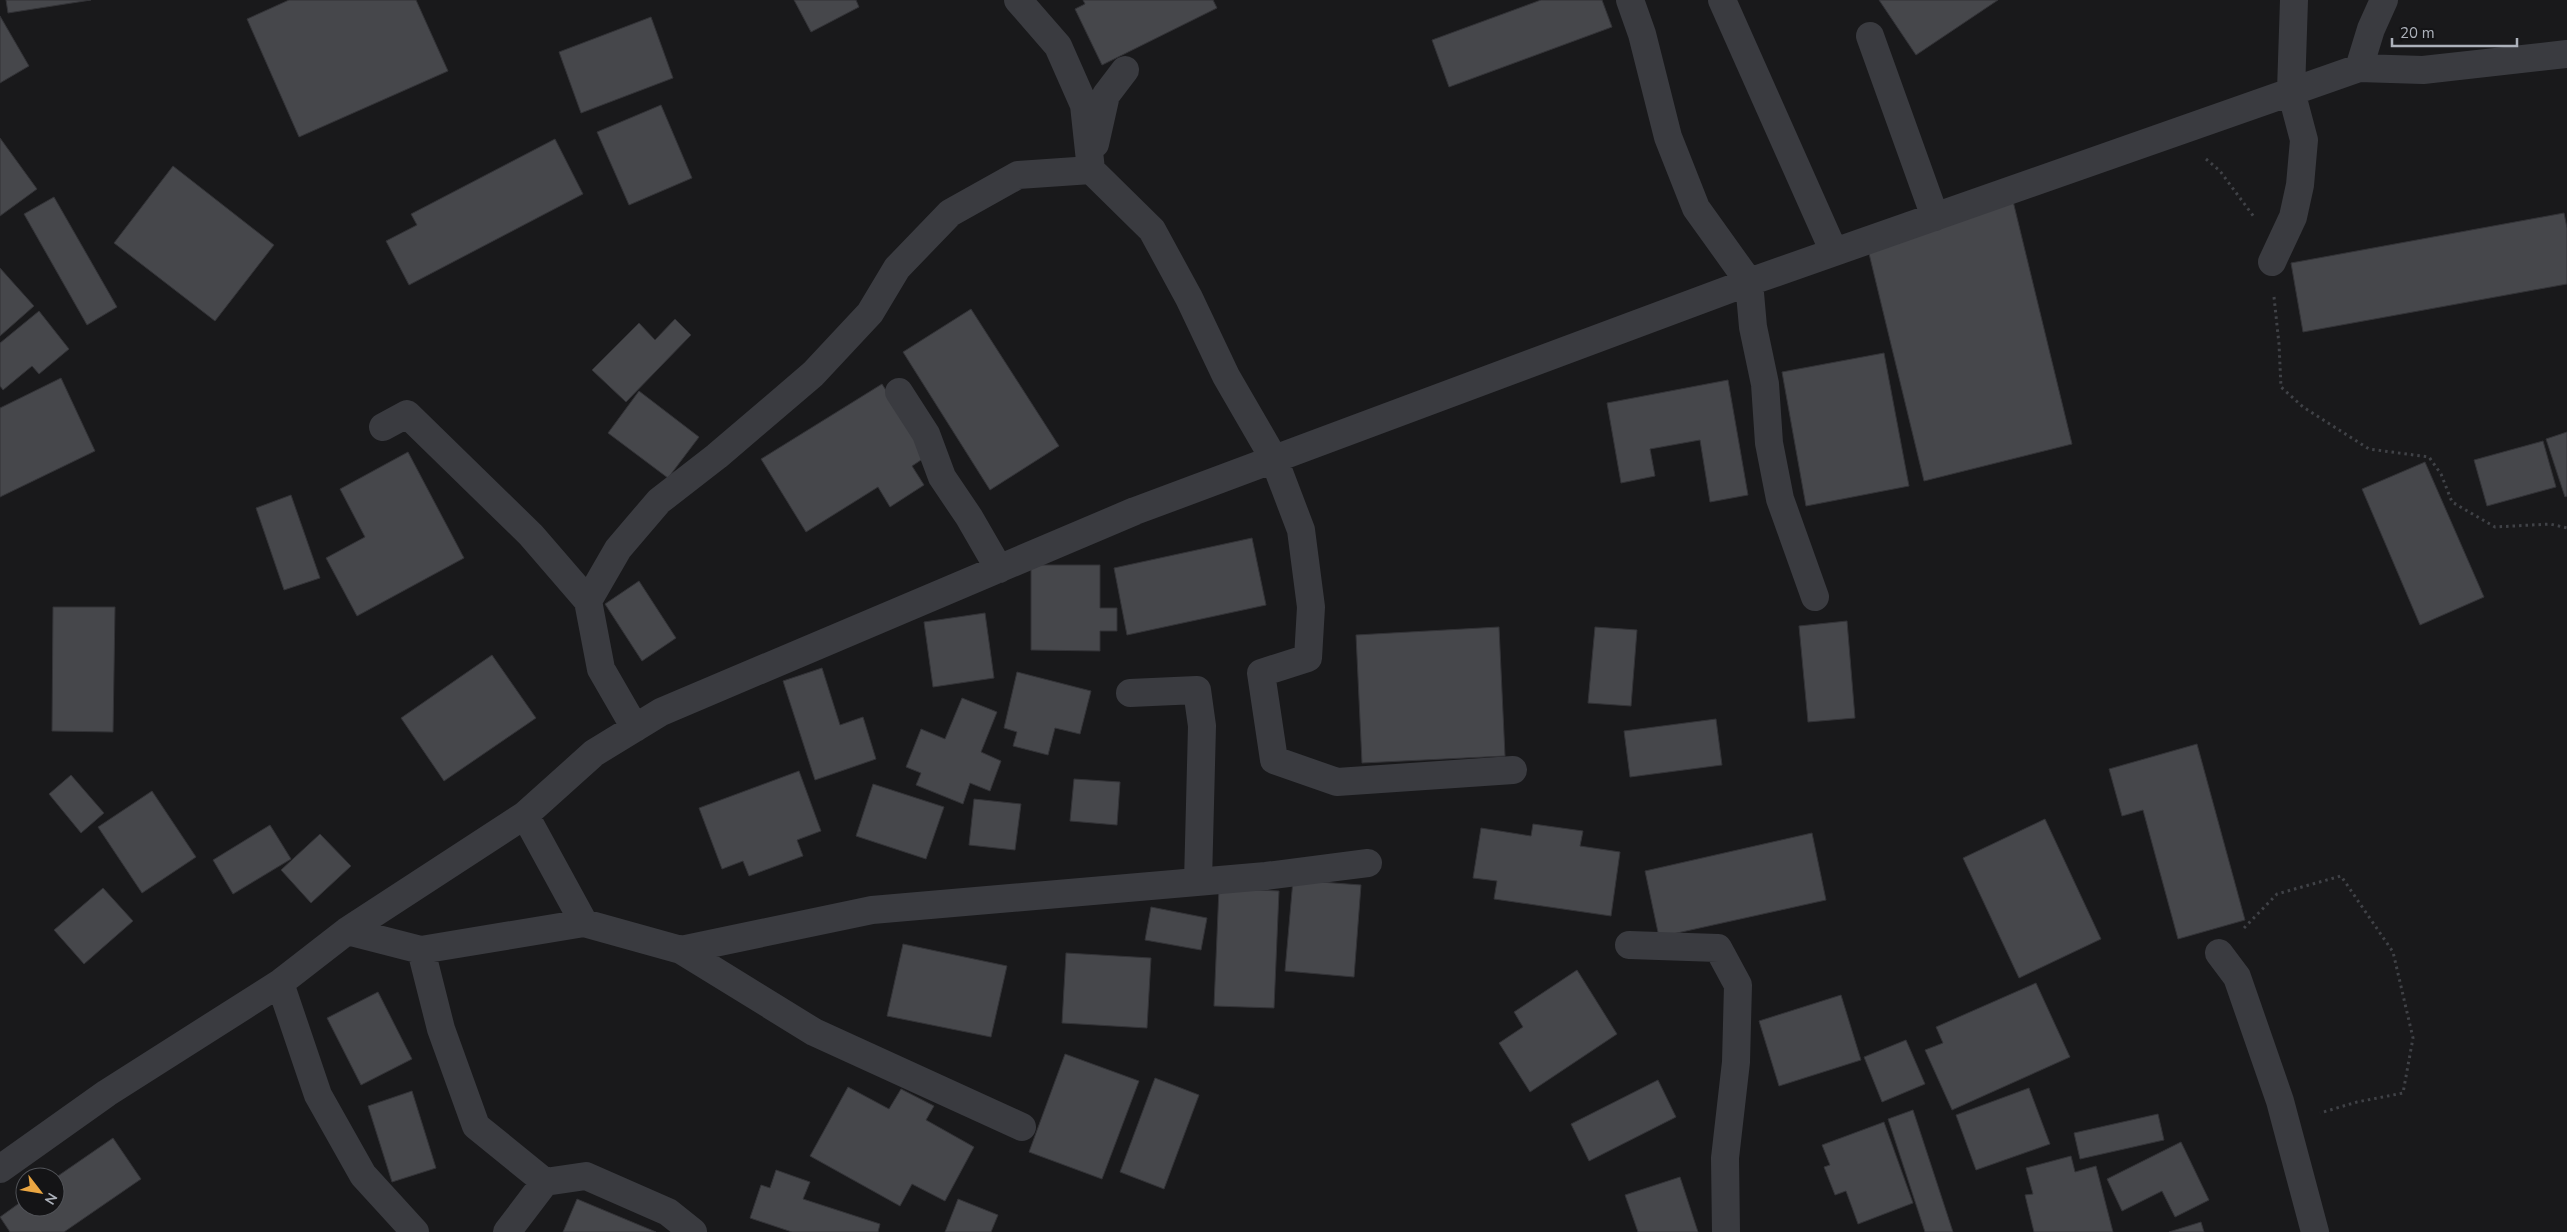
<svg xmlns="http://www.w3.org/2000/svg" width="2567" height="1232" font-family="'Nunito Sans',sans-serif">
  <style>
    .building { fill: #46474b; stroke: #333337 }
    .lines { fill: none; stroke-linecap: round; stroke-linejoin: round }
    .path { stroke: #404247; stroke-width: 3; stroke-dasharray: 2.5 4; stroke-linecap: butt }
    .minor { stroke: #3a3b40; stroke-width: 28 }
  </style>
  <rect width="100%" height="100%" fill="#19191b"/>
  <path class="building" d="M6 0H91L8 13Z
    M289 0H416L448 71 299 137 247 19Z
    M794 0H856L859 7 811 32Z
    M1083 0H1213L1217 8 1102 65 1075 9 1085 4Z
    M1541 0H1602L1612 27 1449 87 1432 40Z
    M1879 0H1998L1916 55Z
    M0 16 29 66 0 83Z
    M651 17 673 78 581 113 559 52Z
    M661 105 692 178 629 205 597 132Z
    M0 138 37 189 0 216Z
    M555 139 583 194 409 285 386 241 417 225 411 214Z
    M173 166 274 245 215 321 114 243Z
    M54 197 117 307 87 325 24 214Z
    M2013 201 2072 444 1924 481 1865 237Z
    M2564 213 2567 228V284L2303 332 2291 263Z
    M0 268 34 306 0 336Z
    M971 309 1059 446 990 490 903 352Z
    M39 311 69 349 39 374 32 366 3 390 0 386V343Z
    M675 319 691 335 626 402 592 370 639 323 655 340Z
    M1884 353 1909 486 1806 506 1782 372Z
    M61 378 95 451 0 497V408Z
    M1728 380 1748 495 1710 502 1700 440 1650 449 1655 476 1621 483 1607 403Z
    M882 384 927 456 912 466 924 485 890 507 878 487 806 532 761 459Z
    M639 391 699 437 668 478 608 433Z
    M2567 432V496L2565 497 2546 439Z
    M2543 441 2556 487 2487 506 2474 460Z
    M408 452 464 558 357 616 326 558 365 537 340 489Z
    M2425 462 2484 597 2420 625 2362 489Z
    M291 495 320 578 284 590 256 508Z
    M1252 538 1266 605 1127 635 1114 568Z
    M1031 565H1100V608H1117V631H1100V651L1031 650Z
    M639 581 676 638 642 661 605 604Z
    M53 607H115L113 732 52 731Z
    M985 613 994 678 933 687 924 622Z
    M1847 621 1855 718 1808 722 1799 626Z
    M1499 627 1505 756 1362 763 1356 635Z
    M1595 627 1637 630 1631 706 1588 703Z
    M492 655 536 718 444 781 401 718Z
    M822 668 840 725 863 717 876 759 815 780 783 681Z
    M1017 672 1091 691 1080 734 1055 728 1048 755 1013 746 1017 732 1004 728Z
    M962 698 997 712 981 752 1001 761 990 791 970 783 963 804 916 785 921 773 906 767 921 729 945 739Z
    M1716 719 1722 765 1630 777 1624 731Z
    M2197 744 2245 920 2178 939 2143 810 2122 816 2109 769Z
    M799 771 821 831 797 840 803 856 749 876 743 861 722 869 699 808Z
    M71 775 104 813 81 833 49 794Z
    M1074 779 1120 782 1117 825 1070 821Z
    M873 784 944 807 926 859 856 836Z
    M152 791 196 857 142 893 98 827Z
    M974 799 1021 804 1015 850 969 845Z
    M2045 819 2101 939 2019 978 1963 858Z
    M1533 824 1583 831 1580 846 1620 852 1611 916 1494 899 1497 881 1473 878 1481 828 1531 836Z
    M270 825 291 859 233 894 213 860Z
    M1812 833 1826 900 1659 937 1645 871Z
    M320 834 351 866 311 903 281 870Z
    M1293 880 1361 885 1354 977 1285 971Z
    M103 888 133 921 84 964 54 930Z
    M1219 888 1279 891 1274 1008 1214 1006Z
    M1151 907 1207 918 1201 950 1145 940Z
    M903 944 1007 966 991 1037 887 1016Z
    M1066 953 1151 958 1147 1028 1062 1023Z
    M1577 970 1617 1034 1530 1092 1499 1043 1523 1027 1514 1012Z
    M2036 983 2070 1057 1952 1110 1925 1050 1943 1043 1936 1027Z
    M378 992 412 1059 361 1085 327 1018Z
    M1841 995 1861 1060 1779 1086 1759 1021Z
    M1906 1040 1925 1084 1882 1102 1864 1057Z
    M1065 1054 1139 1081 1102 1179 1029 1152Z
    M1155 1078 1199 1095 1164 1189 1120 1172Z
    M1658 1080 1676 1117 1589 1161 1571 1124Z
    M848 1087 889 1109 901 1089 934 1106 926 1120 974 1147 945 1201 912 1184 900 1206 810 1156Z
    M2029 1088 2050 1144 1976 1170 1956 1115Z
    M412 1091 436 1168 392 1182 368 1106Z
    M1913 1110 1953 1232H1925L1888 1119Z
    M2158 1114 2164 1140 2080 1159 2074 1133Z
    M1884 1122 1913 1203 1858 1224 1846 1191 1835 1195 1824 1167 1830 1165 1822 1145Z
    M113 1138 141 1179 64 1232H10L0 1217 25 1199V1207H55V1178Z
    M2181 1142 2209 1200 2175 1217 2162 1191 2122 1211 2107 1179Z
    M2071 1156 2075 1172 2096 1166 2113 1232H2034L2025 1195 2033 1194 2026 1168Z
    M776 1170 810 1182 803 1199 880 1224 878 1232H792L750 1218 761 1185 770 1188Z
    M1680 1177 1698 1232H1638L1625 1195Z
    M577 1199 656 1232H563Z
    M958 1199 998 1215 991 1232H945Z
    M2201 1222 2204 1232H2169Z"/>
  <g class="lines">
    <path class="path" d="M2206 159 2220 171 2254 217
      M2274 297 2279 344 2281 387 2303 407 2369 449 2429 457 2441 474 2452 502 2495 527 2550 524 2567 528
      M2244 928 2277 894 2341 876 2393 952 2413 1038 2403 1093 2357 1102 2320 1113"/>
    <path class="minor" d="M1018 0 1058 46 1084 105 1091 170
      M1630 0 1642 34 1668 137 1696 208 1749 282 1753 327 1765 384 1769 443 1780 499 1815 597
      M1722 0 1834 252
      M1870 36 1935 217
      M2359 68 2371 29 2384 0
      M1095 144 1106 95 1125 70
      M2272 262 2293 217 2300 185 2304 140 2291 91 2294 0
      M899 392 926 434 942 477 969 517 999 569
      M383 427 407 414 531 535 588 601
      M1130 693 1197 690 1202 726 1198 882
      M635 728 601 669 588 601 618 549 659 501 717 456 813 374 870 313 897 268 950 213 1018 175 1091 170 1152 230 1189 298 1226 376 1274 459 1301 530 1311 607 1308 658 1261 673 1274 760 1337 782 1513 770
      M525 815 584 923
      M347 931 421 950 584 923 681 950 814 1032 1022 1127
      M1629 945 1718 948 1738 985 1736 1062 1725 1158 1726 1232
      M421 950 441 1029 476 1126 545 1182 586 1176 668 1212 693 1232
      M681 950 872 910 1266 876 1368 863
      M2219 953 2237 977 2280 1101 2315 1232
      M280 983 318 1095 363 1175 415 1232
      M0 1169 107 1093 280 983 347 931 525 815 594 753 661 712 1135 511 1749 282 2359 68 2423 70 2567 54
      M507 1232 545 1182"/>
  </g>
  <g transform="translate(40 1192) rotate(121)"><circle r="24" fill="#141416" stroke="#515358"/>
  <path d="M0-4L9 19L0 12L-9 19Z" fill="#eaa642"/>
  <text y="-8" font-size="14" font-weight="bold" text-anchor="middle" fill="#acb1ba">N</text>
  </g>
  <path d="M2392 38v8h125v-8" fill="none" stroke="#acb1ba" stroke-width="2.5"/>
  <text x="2400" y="38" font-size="15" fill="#acb1ba" stroke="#141416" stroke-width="4" paint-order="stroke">20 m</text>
</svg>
